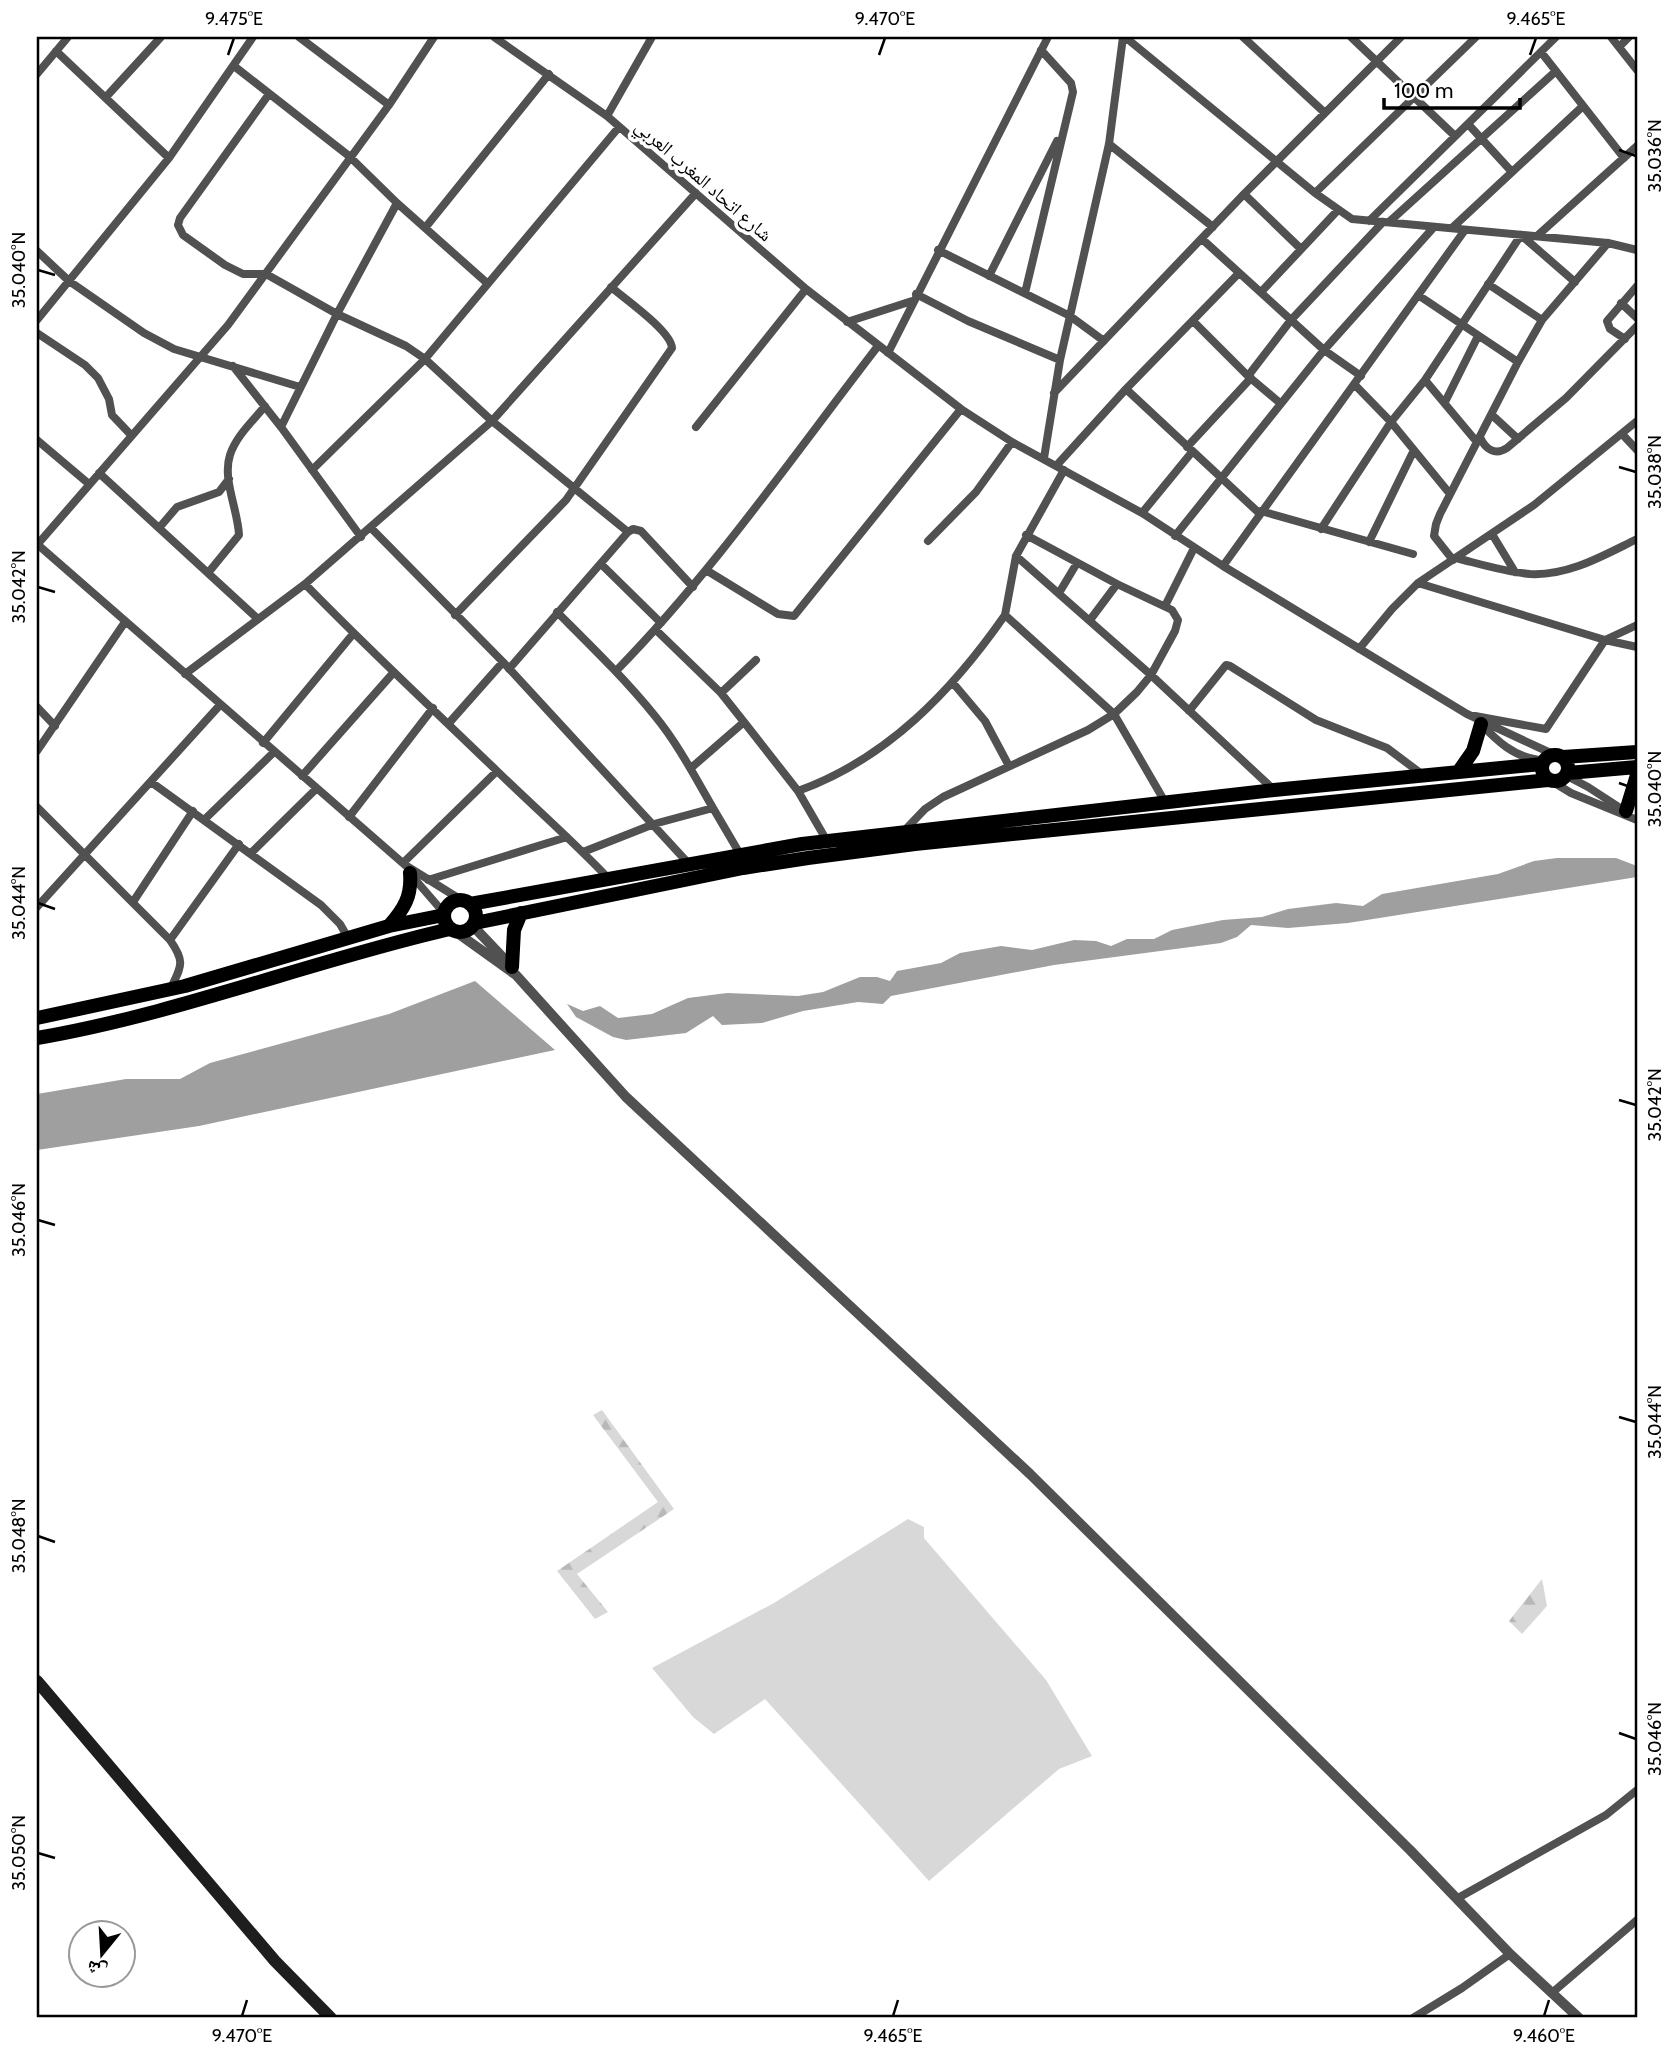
<svg xmlns="http://www.w3.org/2000/svg" width="1674" height="2055" font-family="Cabin,'Noto Naskh Arabic',sans-serif">
  <style>
    .green { fill: #d8d8d8 }
    .forest { fill: url(#forest-firs) }
    .water { fill: #9f9f9f }
    .lines { fill: none; stroke-linecap: round; stroke-linejoin: round }
    .minor { stroke: #515151; stroke-width: 8 }
    .tertiary { stroke: #515151; stroke-width: 10 }
    .secondary { stroke: #1e1e1e; stroke-width: 12 }
    .primary { stroke: #000; stroke-width: 14 }
    .ticks { fill: none; stroke: #000; stroke-width: 2.5 }
    .labels { text-anchor: middle; stroke-width: 7; stroke-linejoin: round; paint-order: stroke }
    .street-label { font-size: 19px; fill: #000; stroke: #fff }
    .neatline { fill: none; stroke: #000; stroke-width: 2.5 }
    .ticks-label { font-size: 18px; text-anchor: middle; fill: #000 }
  </style>
  <defs>
    <pattern id="forest-firs" width="22" height="20" patternUnits="userSpaceOnUse" patternTransform="scale(1.75)"><rect width="22" height="20" fill="#d8d8d8"/><path d="M5 1l3.5 6h-7zM16 11l3.5 6h-7z" fill="#b8b8b8"/></pattern>
  </defs>
  <rect width="100%" height="100%" fill="#fff"/>
  <path class="green" d="M908 1519 924 1527V1538L1046 1680 1092 1756 1059 1769 929 1881 765 1699 714 1734 693 1717 652 1668 774 1603Z"/>
  <path class="forest" d="M602 1410 674 1509 577 1574 608 1612 595 1619 557 1571 658 1502 593 1415Z
    M1542 1579 1547 1606 1522 1634 1509 1621Z"/>
  <path class="water" d="M1557 858H1616L1637 866V877L1348 923 1288 928 1251 925 1237 937 1221 943 1054 965 891 996 883 1004 858 1002 803 1011 762 1023 722 1025 713 1016 686 1033 626 1040 613 1037 576 1017 567 1004 583 1011 600 1006 618 1018 652 1014 688 998 727 993 798 996 823 992 860 977H877L890 981 897 971 941 963 960 953 1001 946 1032 950 1074 940 1096 941 1111 946 1127 939H1154L1172 930 1223 920 1262 917 1288 909 1336 903 1363 906 1382 894 1498 874 1534 861Z
    M475 981 555 1050 199 1126 37 1150V1094L126 1079H180L210 1063 389 1014Z"/>
  <g class="lines">
    <path class="minor" d="M299 37 389 105
      M494 37 607 116 806 289 961 409 1012 442 1142 513 1223 566 1467 714 1555 755
      M1125 37 1315 193 1352 219 1608 243 1637 250
      M1243 37 1325 113
      M1351 37 1455 136
      M1611 37 1637 70
      M1619 47 1629 37
      M56 51 169 158
      M1541 52 1624 158
      M234 66 349 156 397 203 487 283
      M37 74 68 37
      M269 94 180 218 178 225 183 235 225 265 243 274H266L337 314 406 346 425 359 492 421 628 532
      M106 97 161 37
      M607 116 652 37
      M1468 124 1512 172
      M1109 144 1213 227
      M1315 193 1476 37
      M1244 194 1301 249
      M1369 221 1556 37
      M1389 222 1556 71
      M425 228 549 74
      M1452 228 1583 106
      M1537 236 1637 146
      M1202 239 1324 350 1361 376
      M938 250 1070 316 1104 341
      M37 251 69 281 144 333 174 349 300 387
      M989 276 1057 141
      M1488 284 1542 320
      M1261 292 1338 210
      M1025 293 1073 92 1071 83 1041 50
      M916 294 968 321 1060 360
      M1418 295 1518 362
      M1621 303 1637 318
      M37 320 169 158 253 37
      M1193 321 1248 376 1280 403
      M847 322 912 301
      M37 333 85 365 98 378 109 399 112 415 131 435
      M1625 339 1610 329 1607 321 1637 286
      M888 353 1048 37
      M233 366 281 427 361 537
      M1248 376 1291 320 1383 222
      M1425 380 1476 441
      M1355 385 1391 422 1450 494
      M1126 389 1259 513
      M1054 393 1244 194 1401 37
      M1445 402 1478 336
      M1492 415 1518 439
      M281 427 337 314 397 203
      M696 427 806 289
      M1622 434 1637 450
      M1480 437C1485 449 1495 456 1507 448L1566 398 1637 326
      M37 440 89 484
      M1187 447 1251 378
      M1044 458 1060 360 1109 144 1123 37
      M1056 466 1126 389 1239 273
      M312 470 425 359 619 127
      M1064 470 1016 556 1005 615 1114 714 1165 802
      M99 473 258 619
      M1261 511 1413 554
      M1142 513 1192 452
      M159 528 177 507 219 492 229 479
      M371 528 503 662 689 864
      M1321 529 1391 422 1425 380 1521 235 1575 282
      M1492 534 1515 572
      M1175 536 1324 350 1434 227
      M928 541 976 492 1012 442
      M1369 542 1414 450
      M37 544 405 865 463 901
      M37 545 228 325 389 105 434 37
      M1016 556 1151 675 1273 789
      M1456 558C1480 564 1505 572 1530 574 1569 576 1604 555 1637 539
      M1453 560 1434 536 1436 524 1440 514 1518 362 1542 320 1608 243
      M601 564 661 623
      M1223 566 1465 230
      M706 570 778 614 794 616 961 409
      M208 573 239 535C238 510 222 479 230 455 236 436 253 421 265 406
      M1418 583 1605 640 1637 647
      M305 584C367 648 433 709 497 771 534 807 573 841 609 879
      M1059 593 1077 563
      M1165 606 1194 548
      M557 612C591 646 625 679 655 716 678 744 695 777 713 808L654 824 583 852
      M455 615 566 500 672 348C671 331 625 299 611 287
      M1090 620 1117 584
      M656 630 721 693 744 722 691 768
      M1359 649 1392 609 1418 583 1534 505 1637 421
      M509 669 628 532 633 529 641 531 693 587
      M616 671C713 572 793 456 878 346
      M185 674 305 584 492 421 696 193
      M953 683 985 721 1009 766
      M721 693 756 660
      M37 707 55 726
      M1189 711 1226 665 1230 666 1316 720 1387 748 1423 775
      M1475 716 1546 729 1605 640 1637 625
      M744 722 798 791
      M449 723 503 662
      M1480 723C1497 741 1514 757 1539 760
      M263 743 353 634
      M37 751 125 622
      M302 776 394 672
      M1567 776 1588 787 1628 813
      M151 782 321 905 340 924 348 938
      M1553 782 1571 793 1637 820
      M37 807 170 940C186 963 181 966 170 990
      M713 808 740 854
      M349 817 433 708
      M205 819 274 752
      M903 832 925 809 943 797 1088 730 1114 714 1137 692 1151 675 1175 631 1178 620 1172 610 1117 584 1026 535
      M827 841 798 791C887 759 952 691 1005 615
      M251 853 316 789
      M403 863 497 771
      M412 876 444 913
      M428 880 567 837
      M133 902 193 811
      M37 907 220 705
      M170 940 239 844
      M1458 1898 1606 1815 1637 1790
      M1553 1992 1637 1920
      M1413 2018 1462 1988 1510 1954"/>
    <path class="tertiary" d="M473 926 511 966
      M456 932 516 975 626 1097 1030 1474 1410 1850 1510 1954 1579 2018"/>
    <path class="secondary" d="M37 1681 275 1961 331 2018"/>
    <path class="primary" d="M1542 768a13 13 0 1 1 26 0a13 13 0 1 1-26 0Z
      M1563 757 1637 752
      M1459 771 1473 751 1481 724
      M1568 773 1637 767
      M1626 811 1637 775
      M444 916a16 16 0 1 1 32 0a16 16 0 1 1-32 0Z
      M470 904 802 844 1274 790 1542 764
      M475 923 743 868 808 858 915 844 1548 780
      M389 926C404 909 412 896 410 873
      M512 967 514 930 521 913
      M37 1018 185 986 389 926 444 915
      M37 1038C177 1014 311 961 450 929"/>
  </g>
  <path class="ticks" d="M228 55 234 38M879 55 885 38M1530 55 1536 38M1619 150 1636 156M38 270 55 275M1619 467 1636 472M38 587 55 592M1619 783 1636 789M38 903 55 909M1619 1100 1636 1105M38 1220 55 1225M1619 1417 1636 1422M38 1536 55 1542M1619 1733 1636 1739M38 1853 55 1858M242 2016 247 2000M893 2016 898 2000M1544 2016 1549 2000"/>
  <g class="labels">
    <g class="street-label">
      <text transform="translate(704 180) rotate(41)" y="7">شارع اتحاد المغرب العربي</text>
    </g>
  </g>
  <rect width="1674" height="2055" fill="none" stroke="#ffffff" stroke-width="77"/>
  <g transform="translate(102 1954) rotate(198)"><circle r="33" fill="#ffffff" stroke="#999999" stroke-width="2"/>
  <path d="M0-5L12 26L0 18L-12 26Z" fill="#000000"/>
  <text y="-10" font-size="19" font-weight="bold" text-anchor="middle" fill="#000000">ش</text>
  </g>
  <path d="M1384 98v10h136v-10" fill="none" stroke="#000000" stroke-width="3.5"/>
  <text x="1394" y="98" font-size="21" fill="#000000" stroke="#ffffff" stroke-width="5" paint-order="stroke">100 m</text>
  <rect x="38" y="38" width="1598" height="1978" class="neatline"/>
  <g class="ticks-label">
    <text x="234" y="25">9.475°E</text>
    <text x="885" y="25">9.470°E</text>
    <text x="1536" y="25">9.465°E</text>
    <text transform="translate(1655 156) rotate(-90)" y="6">35.036°N</text>
    <text transform="translate(19 270) rotate(-90)" y="6">35.040°N</text>
    <text transform="translate(1655 472) rotate(-90)" y="6">35.038°N</text>
    <text transform="translate(19 587) rotate(-90)" y="6">35.042°N</text>
    <text transform="translate(1655 789) rotate(-90)" y="6">35.040°N</text>
    <text transform="translate(19 903) rotate(-90)" y="6">35.044°N</text>
    <text transform="translate(1655 1105) rotate(-90)" y="6">35.042°N</text>
    <text transform="translate(19 1220) rotate(-90)" y="6">35.046°N</text>
    <text transform="translate(1655 1422) rotate(-90)" y="6">35.044°N</text>
    <text transform="translate(19 1536) rotate(-90)" y="6">35.048°N</text>
    <text transform="translate(1655 1739) rotate(-90)" y="6">35.046°N</text>
    <text transform="translate(19 1853) rotate(-90)" y="6">35.050°N</text>
    <text x="242" y="2042">9.470°E</text>
    <text x="893" y="2042">9.465°E</text>
    <text x="1544" y="2042">9.460°E</text>
  </g>
</svg>
